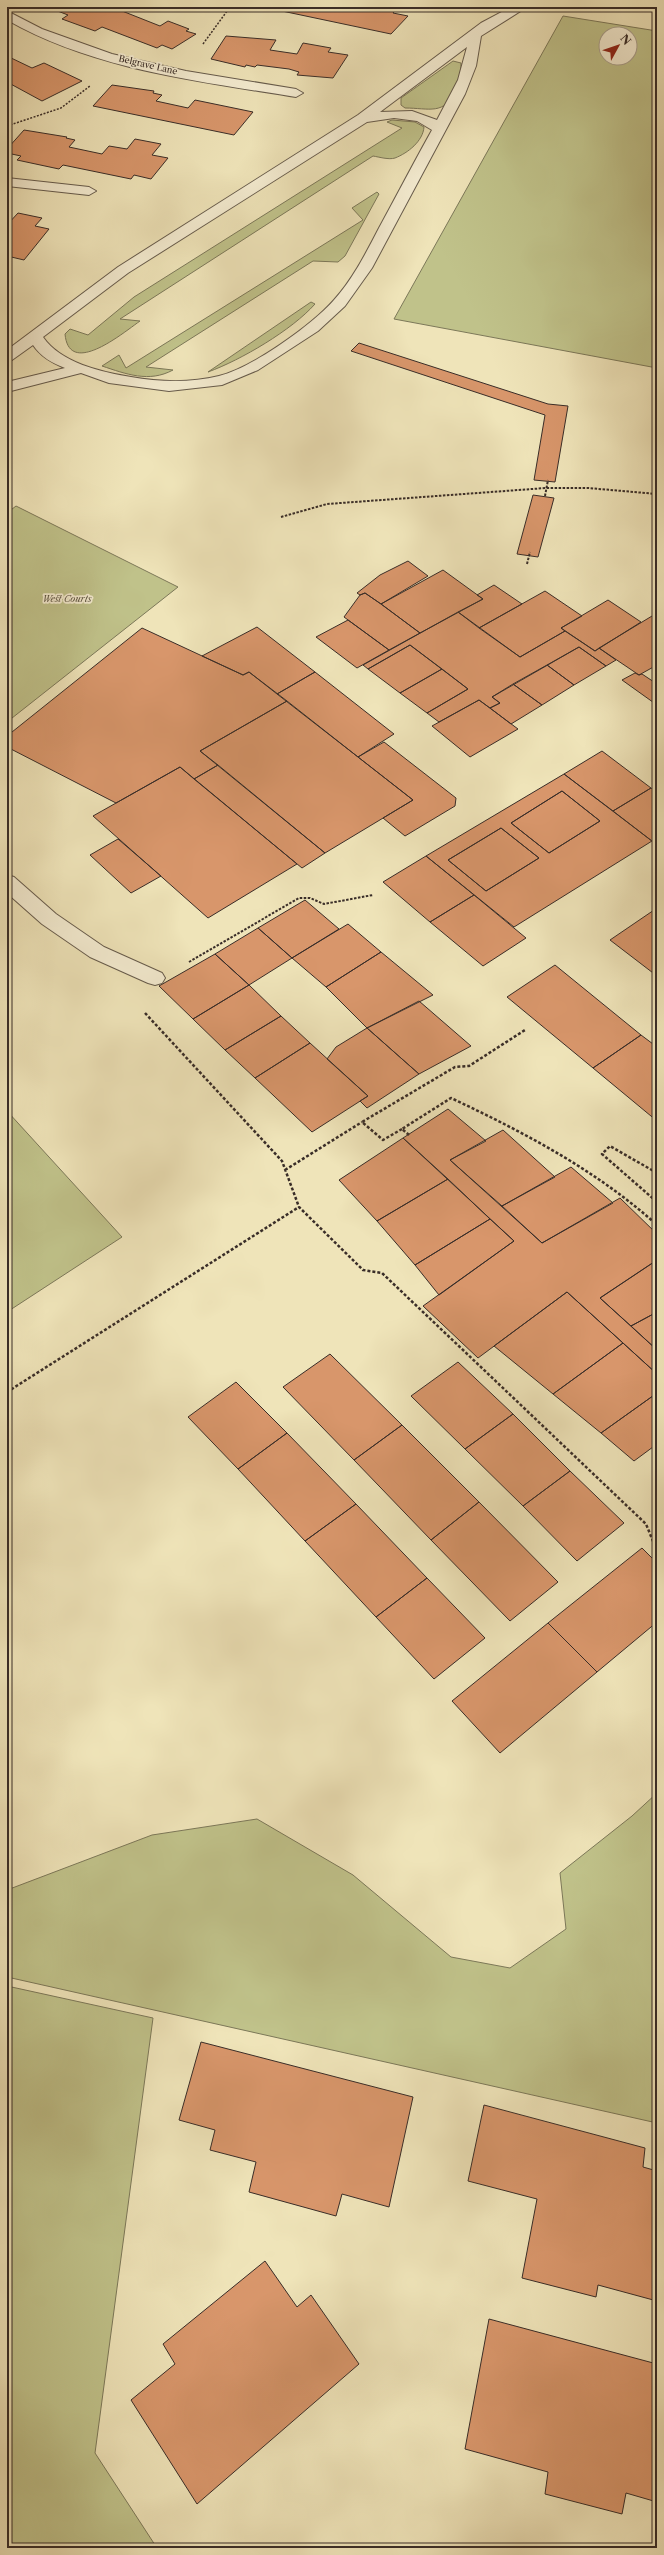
<svg xmlns="http://www.w3.org/2000/svg" width="664" height="2555" font-family="'Libre Caslon Text',serif">
  <style>
    .green { fill: #c0c28a; stroke: #7c7859; fill-rule: evenodd }
    .building { fill: #d8966b; stroke: #392d28; fill-rule: evenodd }
    .lines { fill: none; stroke-linecap: round; stroke-linejoin: round }
    .lane-casing { stroke: #665b4c; stroke-width: 2 }
    .street-casing { stroke: #665b4c; stroke-width: 2 }
    .path-far2 { stroke: #392d28; stroke-width: 1.5; stroke-dasharray: 2 1.5; stroke-linecap: butt }
    .path-far1 { stroke: #392d28; stroke-width: 2; stroke-dasharray: 2.5 1.5; stroke-linecap: butt }
    .path { stroke: #392d28; stroke-width: 2.5; stroke-dasharray: 3 2; stroke-linecap: butt }
    .lane { fill: #f5edd2; fill-rule: evenodd }
    .street { fill: #f5edd2; fill-rule: evenodd }
    .labels { text-anchor: middle; stroke-width: 3.5; stroke-linejoin: round; paint-order: stroke }
    .far-street-label { font-size: 9px; fill: #392d28; stroke: #f5edd2 }
    .far-park-label { font-size: 9px; font-style: italic; fill: #5b5240; stroke: #f5edd2 }
  </style>
  <rect width="100%" height="100%" fill="#efe4b9"/>
  <filter id="stains"><feTurbulence type="fractalNoise" baseFrequency=".005" numOctaves="4"/><feColorMatrix values="0 0 0 0 .2 0 0 0 0 .09 0 0 0 0 .02 0 0 0 .5 -.17"/></filter>
  <radialGradient id="worn" r=".72"><stop offset=".6" stop-color="#630" stop-opacity="0"/><stop offset="1" stop-color="#630" stop-opacity=".3"/></radialGradient>
  <path class="green" d="M563 16 657 31V368L394 319ZM606 34H630V58H606Z
    M453 61 461 63C461 73 458 81 455 90 445 116 429 108 405 108L401 105V98Z
    M392 120 415 122 424 127C423 141 408 153 395 158 389 160 379 157 373 156L120 319 140 321C123 333 69 378 65 334L70 329 88 335 134 297 402 128 387 122Z
    M377 192 379 194 345 256 338 262 313 261 146 367 173 370C149 383 126 374 102 366L119 355 126 368 363 220 352 208Z
    M311 302 315 304C292 330 241 360 208 372Z
    M16 506 178 587 7 722V513Z
    M7 1111 122 1237 7 1312Z
    M657 1793V2123L7 1977V1890L152 1835 257 1819 353 1875 451 1957 510 1968 566 1929 560 1873 632 1816Z
    M7 1986 153 2018 95 2453 157 2548H7Z"/>
  <path class="building" d="M60 7H112L160 26 168 21 189 29 186 31 196 34 172 49 162 45 157 48 102 27 95 31 62 19 68 15 55 10Z
    M263 7H334L347 10 350 7H398L393 13 408 16 391 34Z
    M226 36 276 40 270 50 297 54 303 43 331 48 328 52 348 55 333 78 297 75 299 72 289 69 257 65 255 67 246 65 245 67 211 59Z
    M7 51 12 54 7 56 32 68 44 63 82 81 42 101 7 82Z
    M112 85 154 91 153 93 162 95 156 101 188 108 195 100 253 112 234 135 93 106Z
    M24 130 67 137 66 138 75 140 69 147 102 154 109 146 127 149 135 139 161 144 152 155 168 158 151 179 134 175 131 179 63 165 59 169 17 160 21 156 7 153V149Z
    M18 213 42 218 35 226 49 229 24 260 7 256V225Z
    M359 343 548 404 568 406 555 482 534 480 545 415 351 351Z
    M533 495 554 498 538 557 517 554Z
    M408 561 428 576 381 604 365 593 360 595 357 593 380 575Z
    M443 570 483 599 420 633 381 604Z
    M494 585 522 604 479 628 458 612 483 599 477 595Z
    M545 591 582 616 561 628 565 631 520 657 479 628Z
    M365 593 381 604 420 633 389 650 344 617 360 595Z
    M608 600 641 622 595 651 561 628Z
    M458 612 520 657 565 631 595 651 599 648 616 660 606 666 579 647 492 697 500 703 490 708 479 700 439 722 427 713 468 689 410 645 368 669 363 665Z
    M657 613V665L639 675 599 648Z
    M348 620 389 650 357 668 316 637Z
    M257 627 315 672 277 694 249 672 243 675 202 656Z
    M142 628 243 675 249 672 287 701 200 751 218 765 194 779 180 767 116 803 7 747V736Z
    M410 645 442 669 400 693 368 669Z
    M579 647 606 666 574 685 547 665Z
    M547 665 574 685 542 705 513 684Z
    M442 669 468 689 427 713 400 693Z
    M315 672 394 734 358 757 277 694Z
    M635 673 639 675 642 674 657 684V705L622 680Z
    M513 684 542 705 511 724 490 708 500 703 492 697Z
    M479 700 518 729 470 757 432 726Z
    M287 701 358 757 413 800 325 853 200 751Z
    M384 742 456 798 455 806 405 836 383 818 413 800 358 757Z
    M602 751 651 788 613 811 564 774Z
    M218 765 325 853 302 868 194 779Z
    M180 767 297 864 208 918 93 816Z
    M564 774 652 841 514 927 426 856ZM562 791 600 821 549 853 511 823ZM501 828 539 858 486 891 448 860Z
    M651 788 657 792V845L613 811Z
    M562 791 600 821 549 853 511 823Z
    M501 828 539 858 486 891 448 860Z
    M118 839 161 876 131 893 90 855Z
    M426 856 474 895 430 922 383 882Z
    M474 895 526 938 483 966 430 922Z
    M305 900 339 929 292 958 258 928Z
    M657 908V976L610 940Z
    M348 924 381 952 326 987 292 958Z
    M258 928 292 958 249 985 215 954Z
    M381 952 433 995 367 1028 326 987Z
    M215 954 249 985 193 1019 159 986Z
    M555 965 641 1035 593 1068 507 997Z
    M249 985 281 1016 225 1050 193 1019Z
    M419 1001 471 1046 419 1074 367 1028Z
    M281 1016 310 1043 255 1078 225 1050Z
    M367 1028 419 1074 367 1108 360 1101 368 1096 327 1059 336 1047Z
    M641 1035 657 1047V1121L593 1068Z
    M310 1043 368 1096 312 1132 255 1078Z
    M448 1109 486 1141 450 1160 542 1243 620 1198 657 1234V1260L600 1298 657 1350V1374L567 1292 478 1358 423 1306 514 1241 403 1138Z
    M503 1130 555 1177 502 1206 450 1160Z
    M403 1138 448 1179 377 1221 339 1180Z
    M571 1167 613 1203 542 1243 502 1206Z
    M448 1179 490 1219 415 1265 377 1221Z
    M490 1219 514 1241 439 1295 415 1265Z
    M657 1260V1312L631 1326 600 1298Z
    M567 1292 623 1343 553 1394 494 1346Z
    M657 1312V1350L631 1326Z
    M623 1343 657 1374V1393L601 1433 553 1394Z
    M330 1354 402 1425 354 1460 283 1387Z
    M458 1362 513 1414 465 1449 411 1396Z
    M236 1382 287 1433 238 1469 188 1417Z
    M657 1393V1444L634 1461 601 1433Z
    M513 1414 570 1471 523 1506 465 1449Z
    M402 1425 479 1502 431 1540 354 1460Z
    M287 1433 356 1504 305 1541 238 1469Z
    M570 1471 624 1523 577 1561 523 1506Z
    M479 1502 558 1582 510 1621 431 1540Z
    M356 1504 427 1578 376 1617 305 1541Z
    M642 1548 657 1563V1622L597 1672 548 1623Z
    M427 1578 485 1638 434 1679 376 1617Z
    M548 1623 597 1672 500 1753 452 1701Z
    M201 2042 413 2097 389 2207 342 2194 336 2216 249 2192 256 2162 210 2150 215 2130 179 2120Z
    M484 2105 645 2148 643 2167 657 2171V2301L598 2285 596 2297 522 2278 537 2199 468 2181Z
    M265 2261 297 2307 311 2295 359 2364 197 2504 131 2400 175 2364 163 2344Z
    M489 2319 657 2364V2502L626 2493 622 2514 545 2494 548 2472 465 2449Z"/>
  <g class="lines">
    <g class="lane-casing">
      <path id="lane" d="M511 7H527L481 36 476 66 465 94 372 268 345 306 318 331 258 370 222 385 169 391 109 383 81 373 7 392V382L65 368C52 363 41 357 33 345L12 360 7 362V350L118 267 358 115 481 23ZM467 47 458 80 437 120 412 111 380 112ZM394 118 417 121 432 130C414 162 397 195 379 228 366 253 353 279 334 300 312 325 252 368 219 376 191 383 159 382 131 377 101 372 61 363 43 337L128 273 367 122Z
        M7 875 14 877 56 914 104 947 162 973 165 978 162 983 155 985 148 983 90 957 42 924 7 893Z"/>
    </g>
    <g class="street-casing">
      <path id="street" d="M7 11 42 29 112 54 186 71 296 89 303 93 296 97C198 81 95 70 7 20Z
        M7 178 89 187 96 191 89 195 7 186Z"/>
    </g>
    <path class="path-far2" d="M203 44 230 7
      M7 126 61 108 90 86"/>
    <path class="path-far1" d="M545 496 548 480
      M281 517 327 504 546 488H588L657 494
      M527 564 530 552
      M189 962 299 898H310L324 904 373 895"/>
    <path class="path" d="M145 1013 282 1161 299 1207 363 1270 382 1273 646 1524 657 1551
      M402 1129 383 1140 362 1122 455 1067 469 1066 525 1030
      M409 1135 402 1129 451 1098C525 1133 596 1170 657 1225
      M285 1170 362 1122
      M657 1173 610 1146 602 1154 657 1202
      M7 1392 299 1207"/>
    <use href="#lane" class="lane"/>
    <use href="#street" class="street"/>
  </g>
  <g class="labels">
    <g class="far-street-label">
      <text transform="translate(148 65) rotate(13)" y="3">Belgrave Lane</text>
    </g>
    <g class="far-park-label">
      <text x="67" y="602">West Courts</text>
    </g>
  </g>
  <rect width="664" height="2555" fill="none" stroke="#efe4b9" stroke-width="24"/>
  <rect x="8" y="8" width="648" height="2539" fill="none" stroke="#392d28" stroke-width="2"/>
  <rect x="12" y="12" width="640" height="2531" fill="none" stroke="#392d28"/>
  <g transform="translate(618 46) rotate(50)"><circle r="19" fill="#f5edd2" stroke="#aaa08e"/>
  <path d="M0-3L7 15L0 10L-7 15Z" fill="#8f2418"/>
  <text y="-6" font-size="11" font-weight="bold" text-anchor="middle" fill="#392d28">N</text>
  </g>
  <rect width="100%" height="100%" filter="url(#stains)"/>
  <rect width="100%" height="100%" fill="url(#worn)"/>
</svg>
